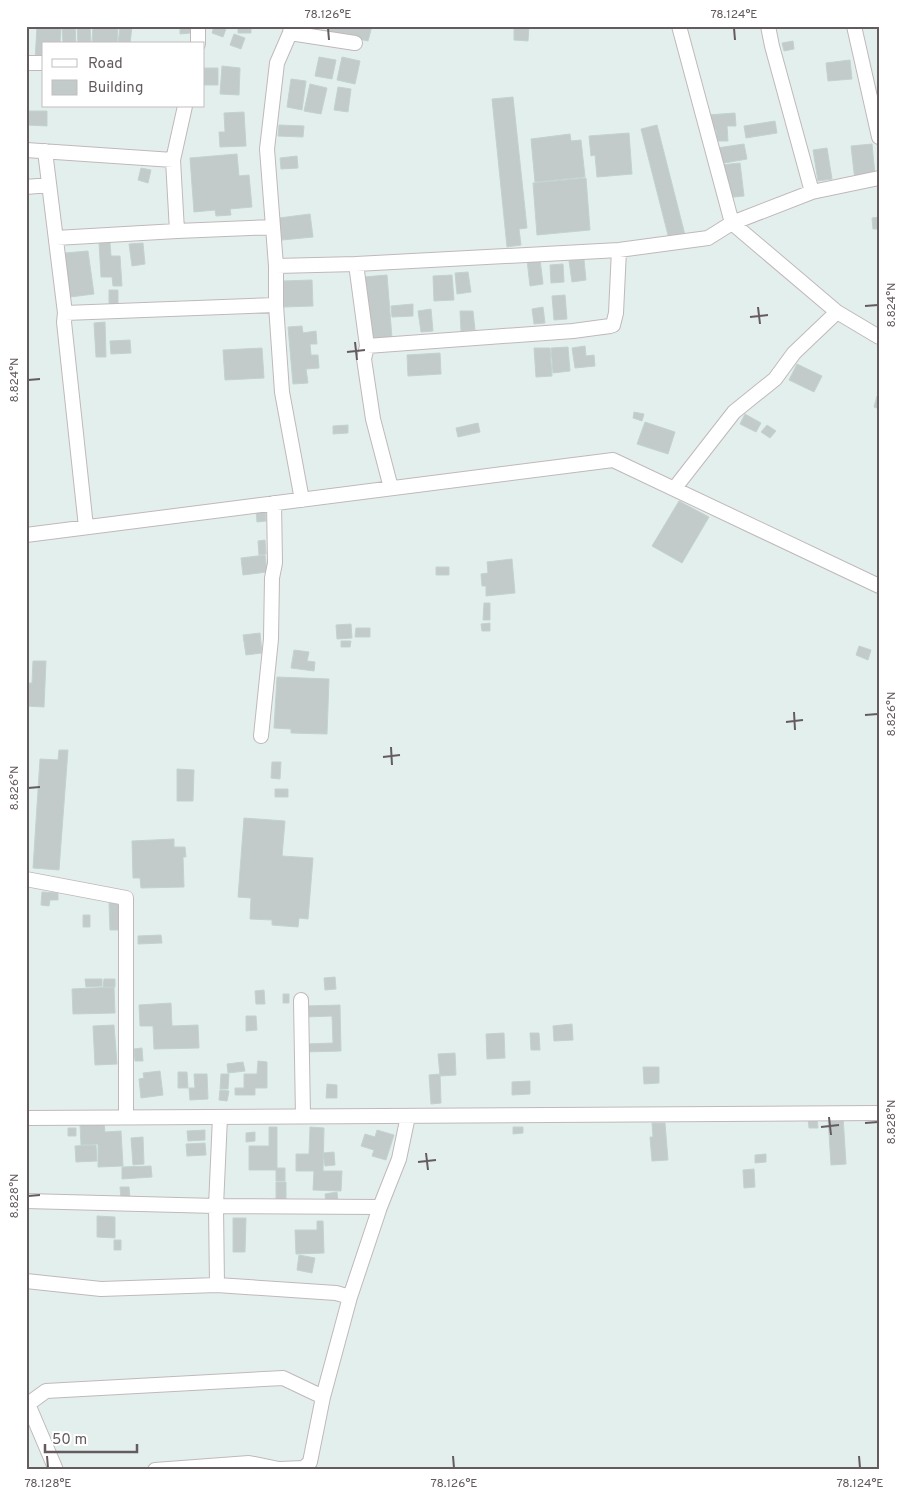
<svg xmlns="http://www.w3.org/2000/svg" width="905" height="1496" font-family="Overpass,sans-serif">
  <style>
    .building { fill: #c2cbca; stroke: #c1d3cf }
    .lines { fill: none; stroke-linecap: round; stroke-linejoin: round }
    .minor-casing { stroke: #c0b8bb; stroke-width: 16 }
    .minor { stroke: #fff; stroke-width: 14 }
    .ticks { fill: none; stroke: #645b5f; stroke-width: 2 }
    .neatline { fill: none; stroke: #645b5f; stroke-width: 2 }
    .ticks-label { font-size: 12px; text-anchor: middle; fill: #645b5f }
  </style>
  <rect width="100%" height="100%" fill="#e3efed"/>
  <path class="building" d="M37 26H61L60 44H44V60H35Z
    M62 26H75L76 44H63Z
    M77 26H90L91 44H78Z
    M93 26H118L117 44H92Z
    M120 26H132L130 44H118Z
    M180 26H191V33L180 34Z
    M214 26H227L223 37 212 33Z
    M238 26H251V33H238Z
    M330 26H372L368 41 328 32Z
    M514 26H529L528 41 514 40Z
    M234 34 245 38 241 49 230 45Z
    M793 41 794 49 784 51 782 43Z
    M319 57 336 60 332 79 315 76Z
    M342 57 360 61 355 84 337 80Z
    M850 60 852 79 828 81 826 63Z
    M222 66 240 68 239 95 220 94Z
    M204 68H218V85H204Z
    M291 79 306 81 302 110 287 107Z
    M310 84 327 88 321 114 304 111Z
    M338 87 351 89 348 112 334 110Z
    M513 97 527 228 519 229 521 245 507 247 492 99Z
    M28 111H47V126L27 125Z
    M244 112 246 146 220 147 219 132H225L224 113Z
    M735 113 736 126H727L728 141H717L716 130H708L707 115Z
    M775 121 777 133 746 138 744 126Z
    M279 125 304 126 303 137 278 136Z
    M657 125 685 235 669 239 641 129Z
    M629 133 632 174 597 177 595 155 591 156 589 136Z
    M570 134 571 141 581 140 585 177 535 182 531 139Z
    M744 144 747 159 719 164 717 148Z
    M872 144 875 175 855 181 851 146Z
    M827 148 832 179 818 181 813 150Z
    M237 154 239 176 249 175 252 207 230 209 231 215 216 216 215 210 194 212 190 158Z
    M297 156 298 168 281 169 280 158Z
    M740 163 744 196 725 198 721 165Z
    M141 168 151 170 148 183 138 180Z
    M586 178 590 230 537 235 533 183Z
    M310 214 313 237 282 240 279 218Z
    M879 217V229H873L872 218Z
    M110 242 111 256H120L122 286H113L112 277H101L99 243Z
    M143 243 145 264 132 266 129 244Z
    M88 251 94 294 70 297 65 253Z
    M540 259 543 284 530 286 527 260Z
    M584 260 586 280 572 282 569 261Z
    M563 264 564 282 551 283 550 265Z
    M468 272 471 292 457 294 455 273Z
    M387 275 392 338 368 340 364 277Z
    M452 275 454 300 434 301 433 276Z
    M312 280 313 306 284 307 283 281Z
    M109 290H118V304L109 305Z
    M565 295 567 319 554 320 552 296Z
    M413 304V316L392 317 391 306Z
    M543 307 545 323 534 324 532 309Z
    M431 309 433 331 421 332 418 311Z
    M460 311H473L475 330 461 331Z
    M105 322 106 357H96L94 323Z
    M302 326 303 333 316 331 317 344H310L311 355H318L319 368 306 369 308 383 293 384 288 327Z
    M130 340 131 353 111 354 110 341Z
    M585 346 586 356 594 355 595 366 575 368 572 348Z
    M568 347 570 371 553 373 551 348Z
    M262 348 264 378 225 380 223 350Z
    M534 348H550L552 376 536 377Z
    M440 353 441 374 408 376 407 355Z
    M797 364 822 376 814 392 789 380Z
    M877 396H879V409L874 407Z
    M634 412 644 414 642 421 633 418Z
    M745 414 761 423 756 432 740 424Z
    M645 422 675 432 668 454 637 444Z
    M478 423 480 432 458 437 456 428Z
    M348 425V433L333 434V426Z
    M767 425 776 431 770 438 761 432Z
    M679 501 709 517 682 563 652 546Z
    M265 509 266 521 257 522 256 510Z
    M265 540 266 554 259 555 258 541Z
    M265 555 267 572 243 575 241 558Z
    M512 559 515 593 486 596V586H482L481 574 488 573 487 562Z
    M436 567H449V575H436Z
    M484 603H490V620H483Z
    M490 623V631H482L481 624Z
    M351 624 352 638 337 639 336 625Z
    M356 628H370V637H355Z
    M260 633 262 653 246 655 243 635Z
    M341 641H351L350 647H341Z
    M859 646 871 650 868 660 856 655Z
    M294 650 309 652 307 661 315 662 314 671 291 668Z
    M33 661H46L44 707 26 706V683H32Z
    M277 677 329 679 327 734 291 733V729L274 728Z
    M59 750H68L59 870 33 868 40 759 58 760Z
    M272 762H281L280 779 271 778Z
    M177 769 194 770 193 801H177Z
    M275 789H288V797H275Z
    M244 818 285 821 282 856 313 858 308 919 299 918 298 927 272 925V920L250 919 251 898 238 897Z
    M174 839V847H185L186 857H183L184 887 141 888 140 878H133L132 841Z
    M42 892 58 893V900H50L49 906 41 905Z
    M109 903H118L119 930H110Z
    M83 915H90V927H83Z
    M161 935 162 943 138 944V936Z
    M335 977 336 989 325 990 324 978Z
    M85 979H102V986L86 987Z
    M104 979H115V987H103Z
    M114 987 115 1013 73 1014 72 989Z
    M264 990 265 1004H256L255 991Z
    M283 994H289V1003H283Z
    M171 1003 172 1026 198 1025 199 1048 154 1049 153 1026H140L139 1005Z
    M340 1005 341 1051 305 1052V1044L333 1043 332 1016 306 1017 305 1006Z
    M246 1016H256L257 1030 246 1031Z
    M572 1024 573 1040 554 1041 553 1026Z
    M114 1025 117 1064 95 1065 93 1026Z
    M504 1033 505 1058 487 1059 486 1034Z
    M530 1033H539L540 1050H531Z
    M142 1048 143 1061H135L134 1049Z
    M455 1053 456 1075 440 1076 438 1054Z
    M258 1061 267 1062V1088H255V1095H235V1088H244V1074H257Z
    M243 1062 245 1071 228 1073 227 1064Z
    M643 1067H659V1083L644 1084Z
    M160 1071 163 1095 141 1098 139 1079 144 1078 143 1073Z
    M178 1072H187L188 1088H178Z
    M194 1074H207L208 1099 190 1100 189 1088H195Z
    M221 1074H229L228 1089H220Z
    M440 1074 441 1103 431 1104 429 1075Z
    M530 1081V1094L512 1095V1082Z
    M327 1084 337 1085V1098H326Z
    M220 1090 229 1091 227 1101 219 1100Z
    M843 1116 846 1164 831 1165 828 1117Z
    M808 1118H817L818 1128H809Z
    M104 1123 105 1132 121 1131 123 1166 98 1167V1144L81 1145 80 1124Z
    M652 1123H665L668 1160 652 1161 650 1137H653Z
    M269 1127H277V1168H285V1181H276V1170H249V1146H269Z
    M310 1127 324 1128 323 1171H342L341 1191 313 1190 314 1171H296V1154H309Z
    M513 1127H523V1133L513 1134Z
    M68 1128H76V1136H68Z
    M205 1130V1140L188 1141 187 1131Z
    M377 1130 394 1135 386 1160 372 1156 374 1150 361 1146 365 1134 375 1137Z
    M255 1132V1141L246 1142V1133Z
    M143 1137 144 1164 133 1165 131 1138Z
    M205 1143 206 1155 187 1156 186 1144Z
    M96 1145 97 1161 76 1162 75 1146Z
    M334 1152 335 1165 325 1166 323 1153Z
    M766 1154V1162L755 1163V1155Z
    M151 1166 152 1177 122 1179V1167Z
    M754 1169 755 1187 744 1188 743 1170Z
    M276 1182H286V1200H276Z
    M120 1187H129L130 1198 121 1199Z
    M337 1192 338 1202 326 1204 325 1194Z
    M97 1216 115 1217V1238L97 1237Z
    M233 1218H246L245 1252H233Z
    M317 1221H323L324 1253 296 1254 295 1230H317Z
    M114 1240H121V1250H114Z
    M299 1255 315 1258 312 1273 297 1270Z"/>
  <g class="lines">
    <g class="minor-casing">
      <path id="minor" d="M291 26 290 33 277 63 267 149 276 266V305L282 392 302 500
        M679 26 732 223 837 312 879 337
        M768 26 772 46 812 192 879 178
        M854 26 879 137
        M290 33 355 43
        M198 44V26
        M26 63H44
        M26 150 173 160
        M45 151 65 313 64 322 86 527
        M26 187 49 185
        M177 231 273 227
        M56 238 177 231 173 160 185 106
        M356 264 367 346 364 359 373 419 391 488
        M276 266 356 264 619 250 708 238 732 223 812 192
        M65 313 276 305
        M367 346 573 331 610 326 613 325 616 313 619 250
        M674 489 734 412 775 379 794 353 837 312
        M26 535 613 460 879 586
        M261 736 271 639 272 578 275 563 274 503
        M26 879 126 898V1117
        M301 1000 303 1116
        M26 1118 879 1113
        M26 1201 216 1206 380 1207
        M26 1281 101 1289 217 1285 336 1293 350 1297
        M217 1285 216 1206 220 1117
        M56 1470 28 1404 46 1391 283 1378 323 1397
        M155 1470 249 1463 279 1469 304 1468 310 1462 323 1397 350 1297 380 1207 399 1159 408 1116"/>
    </g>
    <use href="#minor" class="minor"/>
  </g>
  <path class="ticks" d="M328 28 329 40M734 28 735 40M865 306 878 305M758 307 760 324M750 317 768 315M355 342 357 360M347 352 365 350M28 380 40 379M794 712 795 730M865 715 878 714M786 722 803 720M391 747 392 765M383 757 400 755M28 788 40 787M829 1117 831 1135M865 1123 878 1122M821 1127 839 1125M426 1153 428 1170M418 1162 436 1160M28 1196 40 1195M47 1456 48 1468M453 1456 454 1468M859 1456 860 1468"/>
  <rect width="905" height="1496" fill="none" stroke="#ffffff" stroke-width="55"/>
  <rect x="42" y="42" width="162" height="65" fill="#ffffff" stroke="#c1bdbf"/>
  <rect x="52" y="59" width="25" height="8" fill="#ffffff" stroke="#c1bdbf"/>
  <text x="88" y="68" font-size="15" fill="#645b5f">Road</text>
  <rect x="52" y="80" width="25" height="15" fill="#c2cbca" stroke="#c1bdbf"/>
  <text x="88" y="92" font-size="15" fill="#645b5f">Building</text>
  <path d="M45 1444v8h92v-8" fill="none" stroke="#645b5f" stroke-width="2.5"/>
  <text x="52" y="1444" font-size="15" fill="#645b5f" stroke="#ffffff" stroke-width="4" paint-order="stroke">50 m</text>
  <rect x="28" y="28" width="850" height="1440" class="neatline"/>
  <g class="ticks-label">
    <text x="328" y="18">78.126°E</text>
    <text x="734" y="18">78.124°E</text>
    <text transform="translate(891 305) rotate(-90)" y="4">8.824°N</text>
    <text transform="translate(14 380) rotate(-90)" y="4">8.824°N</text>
    <text transform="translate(891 714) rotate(-90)" y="4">8.826°N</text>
    <text transform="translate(14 788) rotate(-90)" y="4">8.826°N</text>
    <text transform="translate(891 1122) rotate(-90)" y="4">8.828°N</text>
    <text transform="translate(14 1196) rotate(-90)" y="4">8.828°N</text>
    <text x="48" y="1487">78.128°E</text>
    <text x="454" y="1487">78.126°E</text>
    <text x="860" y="1487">78.124°E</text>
  </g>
</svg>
